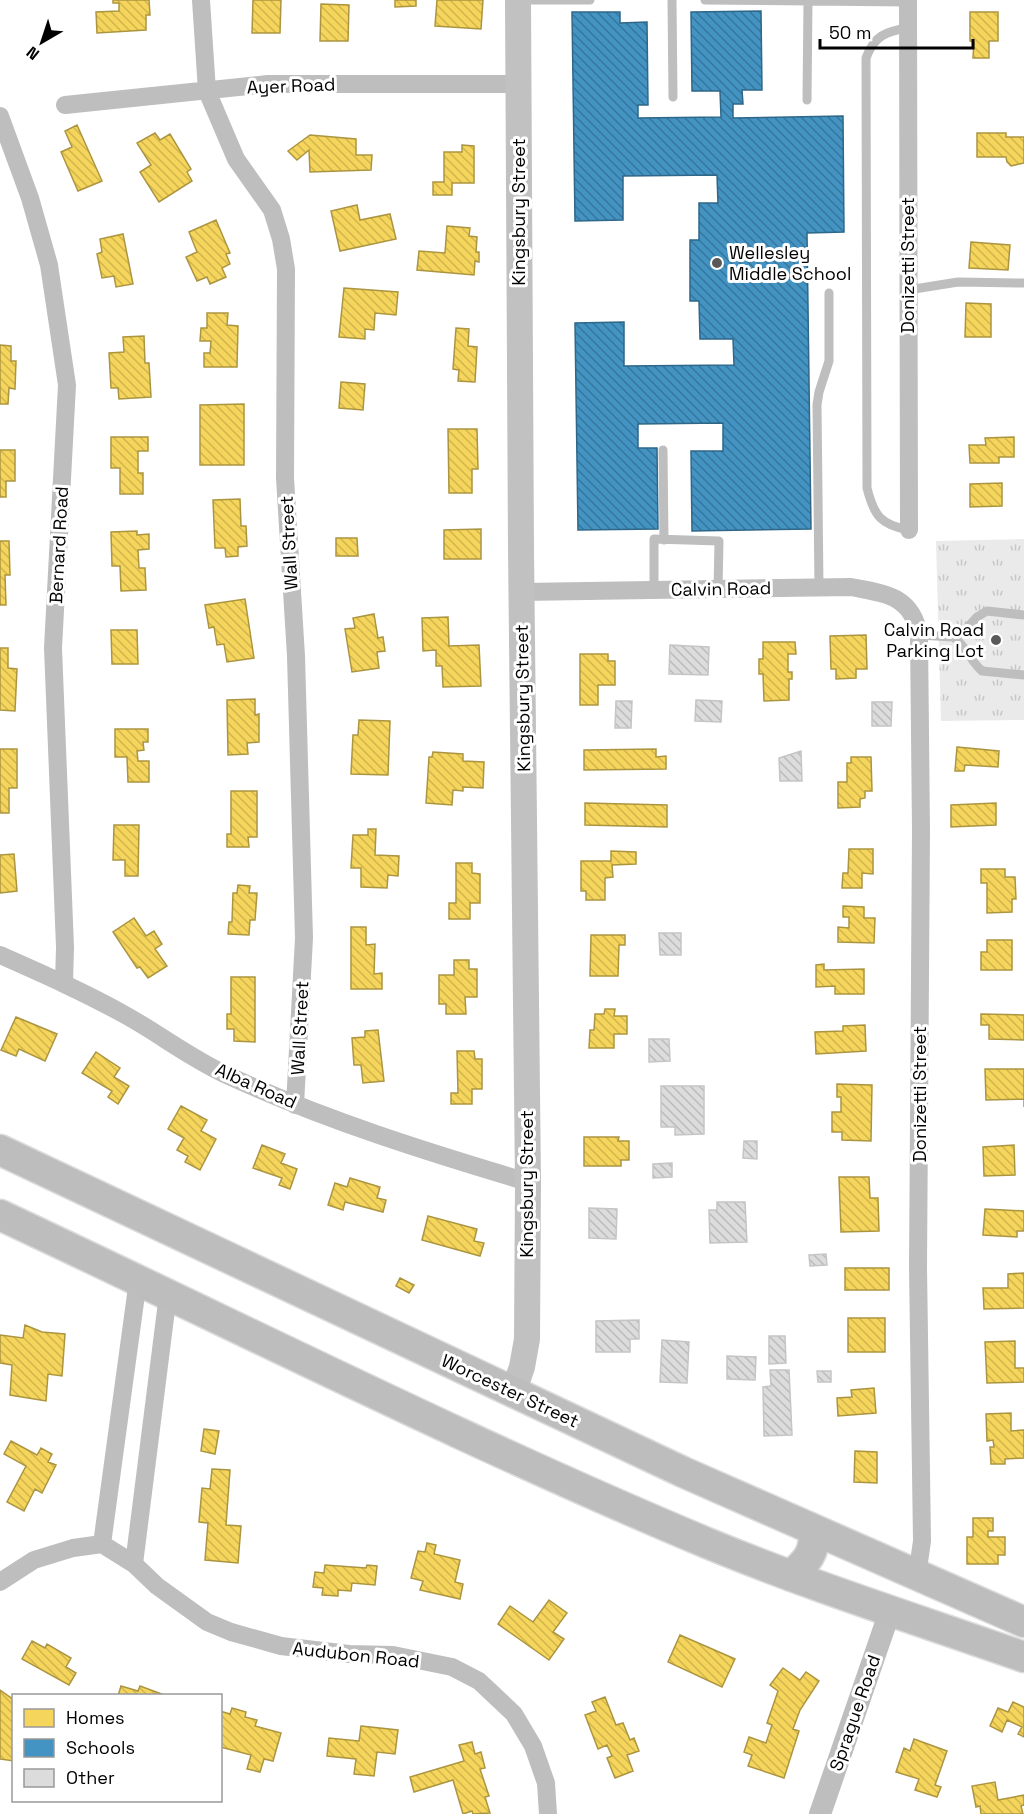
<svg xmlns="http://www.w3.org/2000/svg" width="1024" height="1814" font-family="'Space Grotesk',sans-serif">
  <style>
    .grass { fill: url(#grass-tufts) }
    .homes { fill: url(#homes-back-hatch); stroke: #ac9540; stroke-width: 1.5 }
    .schools { fill: url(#schools-back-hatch); stroke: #2f6788; stroke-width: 1.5 }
    .building { fill: url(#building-back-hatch); stroke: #c5c5c5; stroke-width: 1.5 }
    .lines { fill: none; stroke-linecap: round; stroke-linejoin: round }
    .trunk-casing { stroke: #dbdbdb; stroke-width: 33 }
    .service { stroke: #bebebe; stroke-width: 9 }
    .minor { stroke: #bebebe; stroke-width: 18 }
    .tertiary { stroke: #bebebe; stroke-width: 22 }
    .secondary { stroke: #c1c1c1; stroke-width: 26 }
    .trunk { stroke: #bdbdbd; stroke-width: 30 }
    .poi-dot { fill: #595959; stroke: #fff; stroke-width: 2 }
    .labels { text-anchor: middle; stroke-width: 6; stroke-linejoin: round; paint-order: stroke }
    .street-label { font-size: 18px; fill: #000; stroke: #fff }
    .poi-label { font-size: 18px; fill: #000; stroke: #fff; text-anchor: start }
  </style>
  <defs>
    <pattern id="grass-tufts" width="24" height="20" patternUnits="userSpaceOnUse" patternTransform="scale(1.5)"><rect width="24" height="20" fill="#eaeaea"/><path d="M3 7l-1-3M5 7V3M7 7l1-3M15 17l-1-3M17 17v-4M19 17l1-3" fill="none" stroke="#c7c7c7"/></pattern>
    <pattern id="homes-back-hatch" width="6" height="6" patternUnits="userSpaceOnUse" patternTransform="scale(1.5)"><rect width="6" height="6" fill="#f6d55c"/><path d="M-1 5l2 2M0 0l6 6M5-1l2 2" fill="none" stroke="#d1b54e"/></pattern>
    <pattern id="schools-back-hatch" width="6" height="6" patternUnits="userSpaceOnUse" patternTransform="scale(1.5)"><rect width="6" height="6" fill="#4393c3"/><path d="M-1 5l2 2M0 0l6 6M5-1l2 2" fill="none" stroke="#36769c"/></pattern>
    <pattern id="building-back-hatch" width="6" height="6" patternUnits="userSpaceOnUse" patternTransform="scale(1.5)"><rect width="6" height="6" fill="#dcdcdc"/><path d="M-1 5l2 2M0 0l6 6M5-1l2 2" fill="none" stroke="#bbb"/></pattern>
  </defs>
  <rect width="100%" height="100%" fill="#fff"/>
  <path class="grass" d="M1024 539V720L941 721 936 541Z"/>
  <path class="homes" d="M113 0H149L150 15H146V30L97 33 96 12 119 11V3H113Z
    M253 0H281L280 33H252Z
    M395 0H416V6L395 7Z
    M437 0H483L481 29 435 26Z
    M321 4 349 5 348 41H320Z
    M970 12H998V41H989V58H973L974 42 970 41Z
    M77 125 102 181 78 191 61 152 72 147 65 131Z
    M155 133 160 140 170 134 191 169 187 172 192 181 159 202 140 172 151 165 137 143Z
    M977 133H1006V137H1024V163L1011 166 1007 162 1006 157H977Z
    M310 135 356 139V155H372L371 170 310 172 309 150 297 160 288 151Z
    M462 145 474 146V183H452V195H433V182H444V152H462Z
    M357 205 360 220 390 214 396 239 340 251 331 211Z
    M216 220 230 253 226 254 230 264 222 268 226 277 210 284 207 277 197 281 186 257 197 252 189 232Z
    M447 226 470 228 469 236 477 237 476 252H479V262L475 261 474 275 417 270 419 251 445 253Z
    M123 234 133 284 116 287 114 276 102 278 97 254 102 252 100 239Z
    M971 242 1010 245 1008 270 969 268Z
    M344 288 398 292 396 315 375 313 374 330 365 329V339L339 337Z
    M966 303 991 304V337H965Z
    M207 313H228L227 325 238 326 237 367H204V353H210L211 341H200L201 328H207Z
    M456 328 469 329 468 346 477 347 475 382 458 381 459 370 453 369Z
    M144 336 145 363H149L151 397 119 399 118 388H111L109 353 124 352 123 337Z
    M0 345 11 346V361H16L15 389 9 388 8 404H0Z
    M341 382 365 384 363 410 339 408Z
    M244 404V465H200V405Z
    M448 429H477L478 469H472V493H449Z
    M111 437H148V451H138V473H143V494H120V468H111Z
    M1014 437V457H999V463H970L969 445H986L985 438Z
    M0 450H15V481H6V497H0Z
    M1002 483V506L970 507V484Z
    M240 499 241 526H246L247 546 238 547V556L226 557 225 548H215L213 500Z
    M481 529V559H444V530Z
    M137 531V535L149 534V549L138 550 139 568H145L146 590 121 591 120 566H112L111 532Z
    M336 538H357L358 556H336Z
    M0 541H9L10 575H5L6 605H0Z
    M245 599 254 658 227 662 224 644 217 645 214 627 209 628 205 605Z
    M374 614 378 638 383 637 385 651 377 652 379 668 352 672 345 629 355 628 353 618Z
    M448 617 449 646 479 645 481 686 443 687 442 666H436V650L423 651 422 618Z
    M111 630H137L138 664H112Z
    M866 635 867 669H856V678L836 679V669H831L830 636Z
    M763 642H795L796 654H788V672H792V679H789V700L764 701 763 674H759V659H763Z
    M0 648H8V668L17 669 15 711 0 710Z
    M580 654H608V661H615V685H598V705H580Z
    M255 699V715L259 714V742L247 743 248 754 228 755 227 700Z
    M359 720 390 721 388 775 351 774 353 735H358Z
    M115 729H148V742H143L144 750 137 751 138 761H149V782H128L127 757H115Z
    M957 747 999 751 998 767 965 765 964 771H955Z
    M0 749H17V788H9V813H0Z
    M656 749V757L666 756V769L584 770V750Z
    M433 752 463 754V761L484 762 483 788 463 787V791L453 790 452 805 426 803 429 757H432Z
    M851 757H871L872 791H865V798L860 799V807L838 808V782H847V763H851Z
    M231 791H257V837H248L249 847H227V834H231Z
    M585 803 667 805V827L585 825Z
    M996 803V825L951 827V805Z
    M114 825H139L138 876H125V860H113Z
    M368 829H376L375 855 399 856 398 876 388 875 387 888 361 887V868H351L353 835H368Z
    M849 849H873V874L862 873V888H842L843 873H848Z
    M611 851 636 852V864L612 865 613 877 605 878V900H586V891H581V861H611Z
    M14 854 17 891 0 893V855Z
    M456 863H472V873L480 874V903H470V919H449V903H456Z
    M981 869H1005V877H1015L1016 899H1012V912L987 913V883H981Z
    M238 885 250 886 249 893H257L255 920H250L249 935 228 934 229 922H232L233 893H237Z
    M843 906 864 907V918H875L874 943 838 942V927L849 928V917H843Z
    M134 918 146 936 154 931 162 944 155 949 167 966 148 978 140 967 137 968 113 932Z
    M351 927H366V945L375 944 374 974 382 973V989H351Z
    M591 935H625V945H619L618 976H590Z
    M987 940H1012V970H981V952H987Z
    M454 960H469V969H477V997H465L466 1014H446V1004H439V975H454Z
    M824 964V970L864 969V994H835V986L816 987V965Z
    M231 977H255V1042L234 1041V1029H227V1014H231Z
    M605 1009H615L614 1016H627V1034H614V1048H589L590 1030H594L595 1014H604Z
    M981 1014 1024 1015V1040L989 1039V1025H981Z
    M16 1017 57 1034 45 1061 19 1049 16 1056 1 1050Z
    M865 1025 866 1051 816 1054 815 1032 843 1031V1026Z
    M378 1030 384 1081 363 1083 361 1065H354L352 1038 365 1037V1031Z
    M457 1051H474L475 1059H482V1089H472V1104H451V1093H458Z
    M96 1052 120 1068 114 1077 129 1086 118 1104 108 1097 112 1091 82 1073Z
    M985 1069H1024V1107V1099L986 1100Z
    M837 1084 872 1085 871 1141 842 1140V1132H832V1112H841V1097H837Z
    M181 1106 207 1120 201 1131 216 1139 200 1170 185 1162 188 1156 177 1150 184 1138 168 1129Z
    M584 1137H619L618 1141H629V1160H621V1166H584Z
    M262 1145 285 1154 281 1163 297 1169 290 1189 279 1185 282 1178 253 1168Z
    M1014 1145 1015 1175 984 1176 983 1147Z
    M839 1177H869L870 1198H878L879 1231 841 1232Z
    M350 1178 380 1187 377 1198 386 1200 383 1212 345 1202 343 1210 328 1205 335 1183 347 1187Z
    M985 1209 1024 1211V1231H1017V1237L983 1235Z
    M428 1216 477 1229 474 1241 484 1243 480 1256 422 1240Z
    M845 1268H889V1290H845Z
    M1024 1273V1308L984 1309 983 1288H1008V1274Z
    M400 1278 414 1285 409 1293 396 1286Z
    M848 1318H885V1352H848Z
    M25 1325 42 1332 65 1334 62 1376 48 1374 46 1401 10 1395 12 1365 0 1363V1335L23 1338Z
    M1015 1341V1368H1024V1382L987 1383 985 1342Z
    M874 1388 876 1413 838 1416 837 1398 852 1397 851 1390Z
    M1011 1413V1431L1024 1430V1458L1005 1459V1464H991L990 1447H994L993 1440 987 1441 986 1414Z
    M204 1429 219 1431 215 1454 201 1451Z
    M11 1441 37 1455 41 1448 52 1454 48 1462 56 1465 42 1493 35 1489 24 1511 7 1502 26 1466 4 1454Z
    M855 1451 877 1452V1483L854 1482Z
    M212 1469 230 1470 226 1525 241 1526 238 1563 205 1560 208 1523 199 1522 202 1488 210 1489Z
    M973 1518H993V1531H988V1537H1005V1555H998V1564H967V1537H973Z
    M427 1543 436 1545 434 1554 460 1560 455 1582 463 1584 460 1599 420 1590 423 1581 411 1578 418 1551 425 1552Z
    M325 1565 366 1568 367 1565 377 1566 375 1585 352 1583 351 1591 338 1590V1596L322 1595 323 1588 313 1587 315 1572 324 1573Z
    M549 1600 567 1613 553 1632 564 1639 549 1660 498 1624 510 1606 533 1622Z
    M680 1635 735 1659 722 1687 668 1662Z
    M32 1641 45 1648 47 1644 71 1658 66 1667 76 1673 69 1685 22 1659Z
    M783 1668 800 1680 806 1672 819 1681 800 1710 793 1729 799 1731 784 1778 748 1766 752 1755 744 1752 749 1737 766 1743 772 1725 767 1723 778 1691 770 1685Z
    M121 1686 138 1691 140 1686 167 1696H118Z
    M0 1690 14 1700V1761L0 1759Z
    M605 1697 616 1725 623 1723 630 1740 634 1738 639 1751 627 1755 633 1771 615 1778 607 1758 612 1756 607 1745 598 1749 585 1715 596 1711 592 1702Z
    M1013 1702 1024 1707V1737L1018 1734 1022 1727 1007 1720 1002 1732 990 1726 998 1708 1008 1712Z
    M232 1708 246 1712 245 1717 257 1720 255 1726 281 1733 273 1761 264 1759 260 1772 247 1769 251 1755 220 1747V1711L230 1714Z
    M361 1726 398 1730 395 1754 377 1752 374 1776 354 1774 356 1759 327 1756 329 1738 359 1741Z
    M914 1739 947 1751 935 1785 941 1787 937 1797 915 1790 919 1779 896 1772 904 1748 910 1751Z
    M472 1742 475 1754 481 1752 485 1768 480 1769 489 1796 485 1797 490 1813 473 1814 472 1811 463 1814 453 1780 414 1792 410 1777 464 1761 459 1745Z
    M995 1782 998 1800 1024 1795V1805L1021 1806 1023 1814H981L980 1806 976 1807 972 1786Z"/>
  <path class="schools" d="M761 11 762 90H742L743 104H733V118L843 116 844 232 807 233 811 529 692 531 691 451H723V423L638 424V448H657L658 529 578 530 575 323 624 322V366L734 365 733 339H700L699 301H690V240H699V203H718L717 175 623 176V220L575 221 572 12H620V23L647 22 648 105H638V118L721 117 720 91H692L691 12Z"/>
  <path class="building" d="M670 645 709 647 708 675 669 674Z
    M696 700 722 701 721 722 695 721Z
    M616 701H632L631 728H615Z
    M872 702H892L891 726H872Z
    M801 751 802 781H780L779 758Z
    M659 933H681V955H660Z
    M649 1039H669L670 1061 649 1062Z
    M661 1086H704V1134L675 1135V1127H661Z
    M744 1141H757V1159L743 1158Z
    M672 1163V1177L653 1178V1164Z
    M717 1202H745L747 1242 710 1243 709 1210H717Z
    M589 1208 617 1209 616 1239 589 1238Z
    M826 1254 827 1265 810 1266 809 1255Z
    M639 1320V1339H630V1352H596V1321Z
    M769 1336H785L786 1363 769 1364Z
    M662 1340 689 1342 687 1383 660 1382Z
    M727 1356 756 1357 755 1380 727 1379Z
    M770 1370H789L792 1435 764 1436 763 1387 771 1386Z
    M817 1371H831V1382H818Z"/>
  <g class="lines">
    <g class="trunk-casing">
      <path id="trunk" d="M0 1150 683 1472 1024 1622
        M0 1215C235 1325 468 1443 707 1543 811 1586 918 1620 1024 1657
        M791 1576C807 1561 815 1554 814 1531"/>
    </g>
    <path class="service" d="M520 0H590
      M672 0 673 97
      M705 0 908 2
      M908 28C886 31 874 36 866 58L867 488C874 516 881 525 909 530
      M807 100 808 1
      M908 290 958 282 1024 283
      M663 450 664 540
      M819 587 817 405 819 392 829 361V293
      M654 591V539L719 541 718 590
      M919 635 953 637 964 631 977 617 987 611 1024 615
      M953 637C967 646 970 661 982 671L1024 675"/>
    <path class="minor" d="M201 0 207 91 236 159 272 210 281 239 286 269 285 478 296 656 304 938 295 1105
      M908 0 909 530
      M65 105 268 84H518
      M0 116 30 198 49 265 67 385 53 648 65 947 64 983
      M522 592 851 587C885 594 912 595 919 635L921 831 918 1267 922 1541 917 1576
      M0 955C43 974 86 993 127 1016 161 1035 193 1060 229 1076 325 1120 427 1152 528 1182
      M102 1544 138 1280
      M134 1564 168 1294
      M0 1582 34 1560 73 1548 102 1544 134 1564 157 1586 207 1622 231 1632 281 1646 349 1654 393 1655 452 1667 479 1681 514 1714 533 1746 546 1783 548 1814"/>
    <path class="tertiary" d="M820 1814 890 1611"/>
    <path class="secondary" d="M513 1393 522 1367 527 1339 528 1182 521 550 518 0"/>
    <use href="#trunk" class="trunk"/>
  </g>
  <g class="poi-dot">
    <circle cx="717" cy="263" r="6"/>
    <circle cx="996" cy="640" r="6"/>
  </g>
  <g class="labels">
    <g class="street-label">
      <text transform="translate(291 86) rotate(-2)" y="6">Ayer Road</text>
      <text transform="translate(519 212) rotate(-90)" y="6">Kingsbury Street</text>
      <text transform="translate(908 265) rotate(-90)" y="6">Donizetti Street</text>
      <text transform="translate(289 543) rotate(-93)" y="6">Wall Street</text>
      <text transform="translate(59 545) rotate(-87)" y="6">Bernard Road</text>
      <text transform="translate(721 589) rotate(-1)" y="6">Calvin Road</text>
      <text transform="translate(523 698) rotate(-91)" y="6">Kingsbury Street</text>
      <text transform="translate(300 1028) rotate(-87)" y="6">Wall Street</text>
      <text transform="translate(256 1086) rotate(24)" y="6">Alba Road</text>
      <text transform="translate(920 1094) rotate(-90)" y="6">Donizetti Street</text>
      <text transform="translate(527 1184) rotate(-90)" y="6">Kingsbury Street</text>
      <text transform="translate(510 1391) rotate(25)" y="6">Worcester Street</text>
      <text transform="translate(356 1655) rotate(6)" y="6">Audubon Road</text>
      <text transform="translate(855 1713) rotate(-71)" y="6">Sprague Road</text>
    </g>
    <g class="poi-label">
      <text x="729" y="259">Wellesley<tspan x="729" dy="21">Middle School</tspan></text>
      <text x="984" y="636" text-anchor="end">Calvin Road<tspan x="984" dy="21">Parking Lot</tspan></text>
    </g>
  </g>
  <rect x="12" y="1694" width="210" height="108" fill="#ffffff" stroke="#999999" stroke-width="1.5"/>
  <rect x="24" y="1709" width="30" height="18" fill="#f6d55c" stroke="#999999" stroke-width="1.5"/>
  <text x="66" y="1724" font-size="18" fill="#000000">Homes</text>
  <rect x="24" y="1739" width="30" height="18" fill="#4393c3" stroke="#999999" stroke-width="1.5"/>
  <text x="66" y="1754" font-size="18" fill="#000000">Schools</text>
  <rect x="24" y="1769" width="30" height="18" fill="#dcdcdc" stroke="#999999" stroke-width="1.5"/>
  <text x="66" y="1784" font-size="18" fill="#000000">Other</text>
  <g transform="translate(42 42) rotate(219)" stroke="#ffffff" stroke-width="4.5" paint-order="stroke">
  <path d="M0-4.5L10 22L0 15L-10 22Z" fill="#000000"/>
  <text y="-9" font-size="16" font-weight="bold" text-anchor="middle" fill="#000000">N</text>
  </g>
  <path d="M820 39v9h153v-9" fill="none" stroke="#000000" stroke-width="3"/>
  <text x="829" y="39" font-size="18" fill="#000000" stroke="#ffffff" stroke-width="4.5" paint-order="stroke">50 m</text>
</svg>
